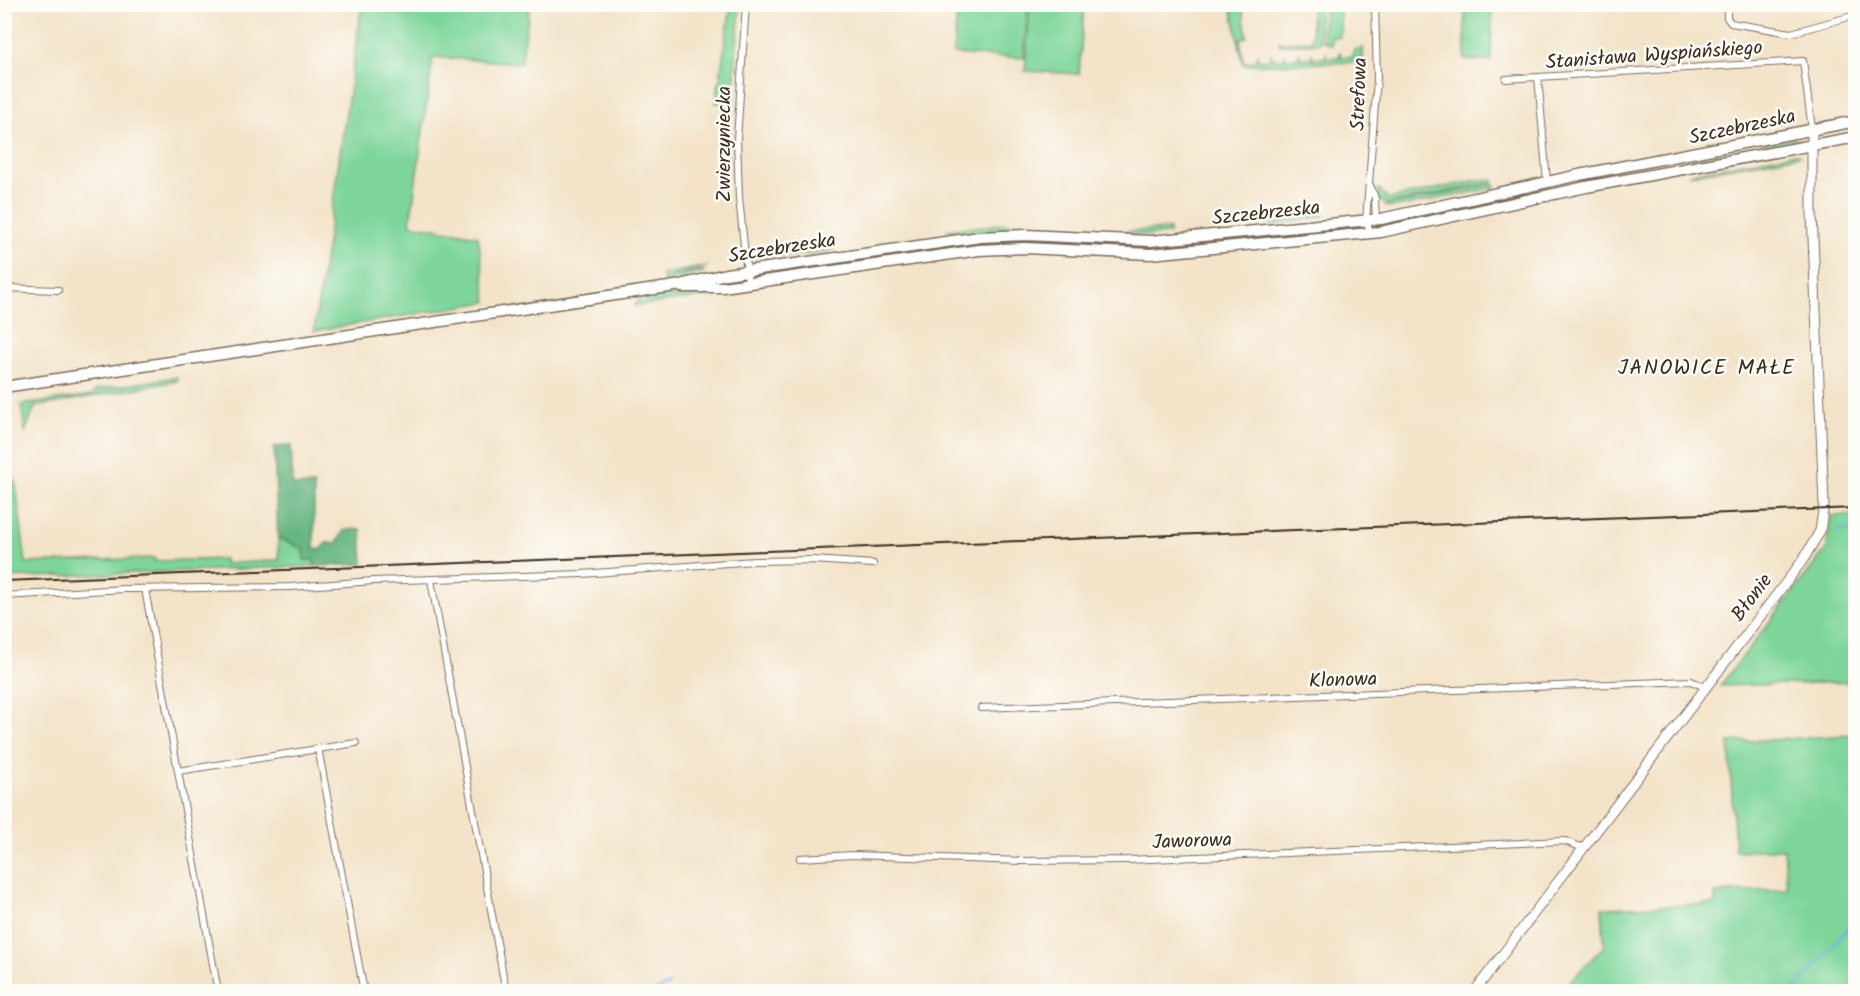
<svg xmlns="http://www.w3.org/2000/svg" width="1860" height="996" font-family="Kalam,sans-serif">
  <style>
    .green { fill: #7dd59a; stroke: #5c805c; stroke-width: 1.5 }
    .forest { fill: #66b682; stroke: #507050; stroke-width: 1.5 }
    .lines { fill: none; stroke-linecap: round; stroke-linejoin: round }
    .stream { stroke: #6fade1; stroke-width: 2 }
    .street-casing { stroke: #7b6b5a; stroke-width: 8 }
    .secondary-casing { stroke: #7b6b5a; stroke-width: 11 }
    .primary-casing { stroke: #7b6b5a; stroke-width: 13 }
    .street { stroke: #fff; stroke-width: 6 }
    .secondary { stroke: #fff; stroke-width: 9 }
    .primary { stroke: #fff; stroke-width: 10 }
    .rail { stroke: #3b2a1e; stroke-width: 2 }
    .labels { text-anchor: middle; stroke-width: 5; stroke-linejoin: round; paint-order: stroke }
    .street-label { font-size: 20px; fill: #3b2a1e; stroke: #fdfcf7 }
    .neighbourhood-label { font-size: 21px; letter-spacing: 1.5px; fill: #3b2a1e; stroke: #fdfcf7 }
  </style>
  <rect width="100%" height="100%" fill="#fdfcf7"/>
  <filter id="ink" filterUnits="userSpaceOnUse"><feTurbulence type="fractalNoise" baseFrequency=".0167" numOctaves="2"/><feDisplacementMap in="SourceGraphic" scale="12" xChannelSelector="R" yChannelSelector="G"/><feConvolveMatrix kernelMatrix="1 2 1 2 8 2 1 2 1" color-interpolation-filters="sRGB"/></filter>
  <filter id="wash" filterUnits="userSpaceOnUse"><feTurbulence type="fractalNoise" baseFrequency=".008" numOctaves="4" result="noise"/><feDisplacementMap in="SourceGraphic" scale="24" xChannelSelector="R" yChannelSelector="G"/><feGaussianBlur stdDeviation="1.35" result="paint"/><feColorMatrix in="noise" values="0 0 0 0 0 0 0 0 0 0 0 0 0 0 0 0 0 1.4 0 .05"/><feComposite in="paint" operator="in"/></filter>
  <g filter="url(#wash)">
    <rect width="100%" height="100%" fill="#f3e3c8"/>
    <path class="green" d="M362 4 530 5 521 63 433 57 410 224 478 236 487 302 314 331Z
      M1324 4 1340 5V37H1332V45L1323 41Z
      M731 5H740L733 101 716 103Z
      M958 5H1028L1024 58 953 54Z
      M1030 5H1084L1079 74 1025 71Z
      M1231 5H1244H1242L1247 37 1240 39 1244 63 1257 60V54L1259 60 1271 59V53L1272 59H1285V53L1286 59 1298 58 1299 52 1300 58H1312V52L1313 58H1326V52L1327 58 1339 57 1340 51 1341 57H1353L1354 50 1363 48V62L1243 65Z
      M1314 5 1319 7 1320 43 1280 45 1279 42 1312 41 1311 9Z
      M1465 7H1492L1491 61 1465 60Z
      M1789 138 1801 141 1692 161 1693 159Z
      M1794 153 1801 155 1688 175 1692 173Z
      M1492 179 1493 182 1389 204 1379 201 1378 189 1389 199 1478 180Z
      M1494 184 1495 188 1393 208 1384 206Z
      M1324 213 1323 216 1271 225 1273 219Z
      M1003 224 1076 228 1077 234 1005 230 953 235 947 230Z
      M1169 229V234L1124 236 1121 232Z
      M835 248 822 254 753 258Z
      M708 266 669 277 704 270 703 273 664 282 662 274Z
      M703 293 709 296 634 306 640 298Z
      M177 377V381L35 407 25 432 21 405 93 395 96 390Z
      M15 479 26 563 154 558 155 561 224 559V564L279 560 278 538C292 544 313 549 315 566L5 578V545L10 544 4 480Z
      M1855 515V682L1720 686 1827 548 1831 516Z
      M1855 735V991H1561L1604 946 1602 908 1715 904V893L1787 889 1784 849 1735 851 1729 742Z"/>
    <path class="forest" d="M291 446 293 486 314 485V548L321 550 326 543H337L344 530 361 529 363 564 315 566 314 560H304V549L278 538 274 447Z"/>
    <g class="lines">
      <path class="stream" d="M1835 531 1856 530
        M1795 989 1856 919
        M652 992 670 984"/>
    </g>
  </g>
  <g filter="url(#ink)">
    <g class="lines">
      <g class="street-casing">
        <path id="street" d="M746 4 737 139 739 198 748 283
          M1727 4V18L1731 23 1791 33 1856 15
          M1538 77 1547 182
          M1506 79 1803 61 1812 129
          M1370 185 1375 198 1376 221
          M1371 233 1366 221 1377 79 1375 4
          M4 288 58 290
          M431 580 506 992
          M145 589 218 992
          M4 596 124 589 290 587 374 581 582 574 754 561 813 560 873 564
          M981 708 1691 681 1705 687
          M318 748 364 992
          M178 771 356 743
          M800 858 853 855 1022 861 1127 860 1565 841 1583 848"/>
      </g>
      <g class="secondary-casing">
        <path id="secondary" d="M1474 992 1803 560 1820 531 1824 504 1812 213V129"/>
      </g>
      <g class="primary-casing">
        <path id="primary" d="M681 287H723L979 250 1025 248 1150 254 1381 232 1586 187 1856 137
          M4 387 675 286 726 274 980 237 1026 235 1150 241 1381 219 1579 175 1856 121"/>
      </g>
      <use href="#street" class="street"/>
      <use href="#secondary" class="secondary"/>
      <use href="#primary" class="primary"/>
      <path class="rail" d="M4 581 1856 508"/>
    </g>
  </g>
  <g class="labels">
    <g class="street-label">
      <text transform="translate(1654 54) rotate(-4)" y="7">Stanisława Wyspiańskiego</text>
      <text transform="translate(1358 94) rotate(-88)" y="7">Strefowa</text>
      <text transform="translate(1742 126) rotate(-12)" y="7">Szczebrzeska</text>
      <text transform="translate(723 144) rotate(-90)" y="7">Zwierzyniecka</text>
      <text transform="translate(1266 212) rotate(-6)" y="7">Szczebrzeska</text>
      <text transform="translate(782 247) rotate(-9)" y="7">Szczebrzeska</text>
      <text transform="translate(1751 597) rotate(-53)" y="7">Błonie</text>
      <text transform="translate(1343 679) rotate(-2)" y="7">Klonowa</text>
      <text transform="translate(1192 840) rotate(-2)" y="7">Jaworowa</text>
    </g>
    <g class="neighbourhood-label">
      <text x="1707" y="374">JANOWICE MAŁE</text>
    </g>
  </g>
  <rect width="1860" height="996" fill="none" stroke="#fdfcf7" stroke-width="24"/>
</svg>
